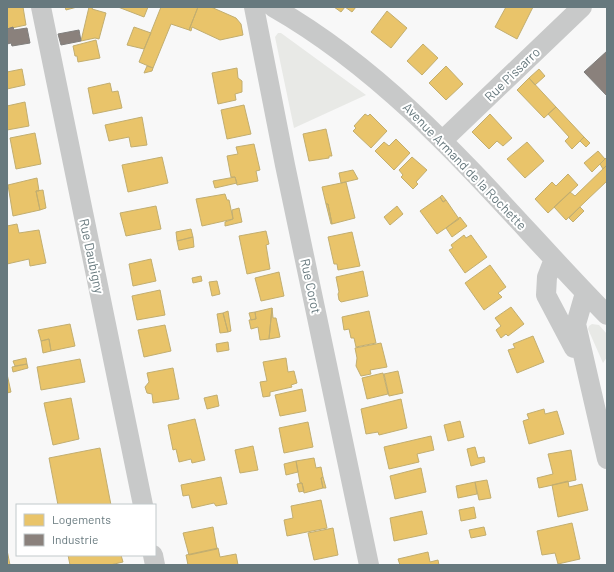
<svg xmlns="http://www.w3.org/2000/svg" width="614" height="572" font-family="Barlow,sans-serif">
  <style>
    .green { fill: #e8e9e6 }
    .homes { fill: #e9c46a; stroke: #c2ae70 }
    .industry { fill: #8a817c; stroke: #807f7d }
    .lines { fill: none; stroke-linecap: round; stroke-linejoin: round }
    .minor { stroke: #c8c9c9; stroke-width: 20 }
    .labels { text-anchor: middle; stroke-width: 4; stroke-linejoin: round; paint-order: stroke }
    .street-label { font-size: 13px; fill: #67797e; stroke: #fff }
  </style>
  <rect width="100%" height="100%" fill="#f8f8f8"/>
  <path class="green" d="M278 33H281L366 95 294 128 275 37Z
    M592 324 599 325 607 334V357L603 363 588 329 589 326Z"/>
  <path class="homes" d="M7 7H23L26 25 7 29Z
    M65 7H77L66 10Z
    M89 7H93L92 9 106 13 99 39 95 38 81 41Z
    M118 7H148L144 17Z
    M161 7H198L189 30 171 24 153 68 139 62Z
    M198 7H211L236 18 241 24 243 35 220 40 192 27 191 31 189 30Z
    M334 7H356L352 12 345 7 341 12Z
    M506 7H533L517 39 495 27Z
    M387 11 407 28 391 48 371 32Z
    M134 27 151 33 144 49 127 45Z
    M96 40 100 58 78 62 77 56H75L73 46Z
    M423 44 438 58 422 75 407 61Z
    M147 66 153 68 152 71 144 73Z
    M446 66 463 84 446 100 429 83Z
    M237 68 238 78 242 81V92L235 94 236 100 218 104 212 73Z
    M22 69 25 85 7 89V72Z
    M539 69 545 76 535 85 529 78Z
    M529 78 556 107 544 118 517 90Z
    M110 83 112 92 118 91 122 108 93 114 88 88Z
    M25 102 29 126 7 130V106Z
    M244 105 251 134 227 139 221 110Z
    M556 107 584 137 572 149 565 141 569 137 548 114Z
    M365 114 368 116 370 114 387 131 371 148 353 131 356 128 354 126Z
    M490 114 512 138 503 146 497 141 489 149 472 132Z
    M142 117 147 145 131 147 129 137 109 141 105 125Z
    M326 129 332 156H329V158L309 161 303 134Z
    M35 133 41 164 16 169 10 138Z
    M584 137 590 143 586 147 580 141Z
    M396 139 410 153 394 170 375 151 384 142 389 146Z
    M527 142 544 161 525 178 507 159Z
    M254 144 260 170 256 171 258 181 237 185 235 177H231L227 156 238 154 236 147Z
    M598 151 605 159 592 172 584 163Z
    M162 157 168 183 128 192 122 165Z
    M412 157 427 170 416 182 418 184 413 189 401 177 403 175 399 170Z
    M607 157V165L603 169 600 164Z
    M607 165V181L566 220 554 207 570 192 575 196Z
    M353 170 358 179 341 183 339 173Z
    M568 174 578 185 548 213 535 199 552 182 556 186Z
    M235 177 237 183 215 188 213 181Z
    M37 178 39 191H36L40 210 13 216 8 185Z
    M346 182 355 218 332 224 328 204H326L322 187Z
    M43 190 46 208 40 210 36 191Z
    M225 194 227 200H229L233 219 202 226 196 199Z
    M442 195 446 200 443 202 440 197Z
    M440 197 443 202 446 200 459 219 437 234 420 211Z
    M326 204H328L332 224H331Z
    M156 206 161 229 126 236 120 213Z
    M397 206 403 214 390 225 384 217Z
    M580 207 584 211 573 222 569 218Z
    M239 208 242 222 225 226V222L233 219 232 210Z
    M460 217 467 226 452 237 446 228Z
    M17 224 19 233 39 230 46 263 30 266 29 259 7 264V226Z
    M191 229 193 237 177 241 176 232Z
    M266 231 269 244 266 245 270 269 247 274 239 236Z
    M352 232 360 266 338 270 337 264H334L328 237Z
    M464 235 466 238 471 235 487 257 465 273 449 250 453 248 451 245Z
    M193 237 194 247 179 250 177 241Z
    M151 259 156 281 133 286 129 264Z
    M490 265 506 287 498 293 502 297 484 310 465 283Z
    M363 271 368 296 341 302 339 300 338 294 339 292 336 277Z
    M279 272 284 296 261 301 255 278Z
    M201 276 202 281 193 283 192 278Z
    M217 281 220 294 212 296 209 282Z
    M160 290 165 315 137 320 132 296Z
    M511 307 524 324 508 336 506 334 501 338 496 330 501 326 495 318Z
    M272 308 269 339 260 340 258 327 251 329 249 320 256 319 255 312Z
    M272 308 273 318H276L280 337 269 339Z
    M228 311 231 331 228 332 223 313Z
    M369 311 376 343 356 347 354 338H351L349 329 344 330 342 317Z
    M255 312 256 319 251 320 249 313Z
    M223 313 228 332 220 333 217 314Z
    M70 324 75 346 51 351 49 339 41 341 38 330Z
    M165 325 171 351 144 357 138 330Z
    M533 336 544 362 517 373 508 350 515 348 513 344Z
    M49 339 51 351 43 353 41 341Z
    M228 342 229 350 217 352 216 344Z
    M381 343 387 367 370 370 371 374 361 376 356 366 357 358 355 348Z
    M26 358 27 364 15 366 13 361Z
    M286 358 288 372 294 371 297 383 291 385 292 387 270 392V396L263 397 260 382 267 381 263 362Z
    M80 359 85 382 41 390 37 367Z
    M27 364 28 368 13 372 12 367Z
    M173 368 179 399 153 403 152 394 147 393 145 387 149 382 147 373Z
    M398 371 403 393 389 396 384 374Z
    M383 373 388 394 367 399 362 378Z
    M7 374 11 392 7 393Z
    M302 389 306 411 280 416 275 395Z
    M217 395 219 406 207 409 204 398Z
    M71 398 79 439 53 445 44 403Z
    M401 399 407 428 379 435 378 432 366 434 361 409Z
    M544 409 545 414 557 411 564 434 529 444 523 421 529 419 527 414Z
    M195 419 205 460 192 463 191 459 179 462 176 449 173 450 168 425Z
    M460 421 464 437 448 441 444 425Z
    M308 422 313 447 284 453 279 428Z
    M431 436 434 450 417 454 419 462 389 469 384 447Z
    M253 446 258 470 240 473 235 450Z
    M475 447 478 458 484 457 485 462 471 466 467 449Z
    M100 448 111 505H58L49 458Z
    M571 450 576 480 539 488 537 478 553 474 548 454Z
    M314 458 316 468 321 467 323 477 321 478 323 488 304 493 302 483H300L296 461Z
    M296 461 298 472 286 475 284 464Z
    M421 468 426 492 395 499 390 476Z
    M221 477 227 504 216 506 214 503 192 508 189 495 183 496 181 485Z
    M323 477 326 488H323L321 478Z
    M487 480 491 498 479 500 475 482Z
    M568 481 569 487 582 484 588 510 558 517 552 485Z
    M475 482 477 494 458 498 456 486Z
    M302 483 304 491 299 492 297 484Z
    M321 500 327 528 287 536 284 520 293 518 291 506Z
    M474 507 476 518 461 521 459 510Z
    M422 511 427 534 394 541 390 518Z
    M572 523 580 559 558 564 555 553 542 555 537 531Z
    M213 527 217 549 189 555 183 533Z
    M484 527 486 535 471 538 469 530Z
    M333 528 338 555 314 560 308 533Z
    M218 548 220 557 236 554 238 565H188L186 555Z
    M7 550 10 565H7Z
    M428 552 430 562 438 560 439 565H400L398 559Z
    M68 555H121L123 562 110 565H70Z"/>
  <path class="industry" d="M13 27 14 30 27 28 30 43 12 46 11 43 7 44V29Z
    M79 30 81 41 61 45 58 34Z
    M607 51V96L584 72Z"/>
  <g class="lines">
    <path class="minor" d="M41 7 143 505
      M254 7 285 165 369 565
      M273 7C408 84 500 206 607 315
      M443 140 582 7
      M554 259 547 277 546 295 574 348
      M585 293 576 324 607 459
      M153 555 155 565"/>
  </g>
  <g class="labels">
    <g class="street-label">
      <text transform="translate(512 74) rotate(-44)" y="5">Rue Pissarro</text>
      <text transform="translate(465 166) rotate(46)" y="5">Avenue Armand de la Rochette</text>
      <text transform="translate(92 256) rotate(78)" y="5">Rue Daubigny</text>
      <text transform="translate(311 286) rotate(78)" y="5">Rue Corot</text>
    </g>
  </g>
  <rect width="614" height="572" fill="none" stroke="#67797e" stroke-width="16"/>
  <rect x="16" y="504" width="140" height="52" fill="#ffffff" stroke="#c2c9cb"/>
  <rect x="24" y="514" width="20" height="12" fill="#e9c46a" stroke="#c2c9cb"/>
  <text x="52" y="524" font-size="12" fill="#67797e">Logements</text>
  <rect x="24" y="534" width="20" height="12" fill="#8a817c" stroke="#c2c9cb"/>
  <text x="52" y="544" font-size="12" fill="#67797e">Industrie</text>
</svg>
